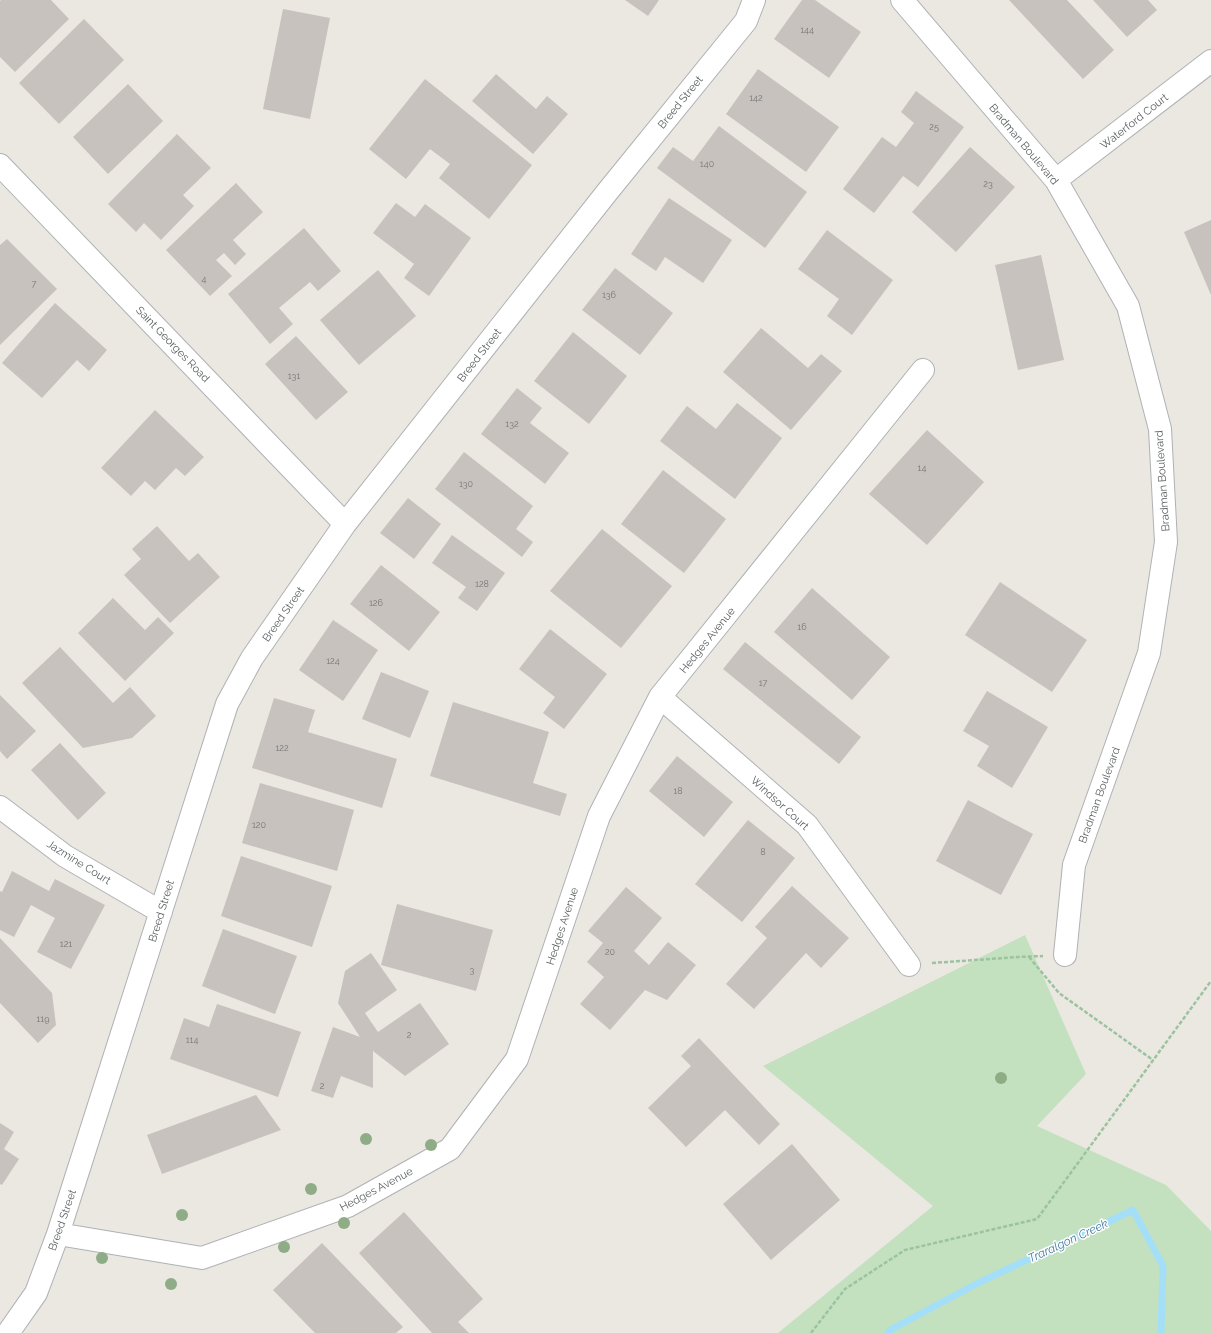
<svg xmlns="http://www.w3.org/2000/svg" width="1211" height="1333" font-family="Raleway,sans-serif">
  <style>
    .green { fill: #c4e1bf }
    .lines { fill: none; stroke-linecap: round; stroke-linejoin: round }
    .stream { stroke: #a5dff7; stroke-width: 7 }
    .building { fill: #c7c2bd }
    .minor-casing { stroke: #afb2b5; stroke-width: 24 }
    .path { stroke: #9bc3a0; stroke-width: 2.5; stroke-dasharray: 4 2; stroke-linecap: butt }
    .minor { stroke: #fff; stroke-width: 22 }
    .tree { fill: #8ead86 }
    .labels { text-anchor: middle; stroke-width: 3; stroke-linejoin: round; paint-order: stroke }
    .number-label { font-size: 9px; fill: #757777 }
    .street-label { font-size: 11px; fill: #5a5e60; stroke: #fff }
    .water-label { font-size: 12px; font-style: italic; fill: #427c9e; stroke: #fff }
  </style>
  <rect width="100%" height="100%" fill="#ebe7e1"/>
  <path class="green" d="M1025 935 1086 1074 1037 1126 1166 1185 1211 1231V1333H778L933 1206 763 1066Z"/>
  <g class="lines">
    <path class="stream" d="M888 1333 892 1329 978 1283 1133 1210 1163 1266 1161 1333"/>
  </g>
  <path class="building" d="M1 0H51L69 19 15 72 0 57V1Z
    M625 0H659L648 16Z
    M802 0H815L861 32 829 78 774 39Z
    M1009 0H1067L1114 50 1083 79Z
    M1093 0H1148L1157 10 1127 37Z
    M283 9 330 18 310 119 263 109Z
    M84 19 124 60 59 124 19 83Z
    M758 69 839 127 806 172 726 114Z
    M496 74 536 109 547 96 568 114 533 154 472 101Z
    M425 79 532 165 489 219 439 178 450 164 430 149 406 179 369 149Z
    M128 84 163 121 108 174 73 137Z
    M916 91 964 127 918 187 903 176 874 213 843 189 882 137 896 147 914 123 901 112Z
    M719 126 807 192 765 248 657 168 673 147 693 161Z
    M177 134 211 168 183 195 194 206 161 240 144 223 136 232 108 204Z
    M970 147 1015 187 956 252 912 212Z
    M236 183 263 212 233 240 246 254 235 265 224 253 216 260 232 276 210 296 166 250Z
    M669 198 732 240 703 283 665 257 656 271 631 254Z
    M396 203 415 217 425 204 471 238 429 296 404 278 414 264 373 233Z
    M1211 220V295L1184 232Z
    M304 228 341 271 318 291 310 282 279 308 293 324 270 344 228 294Z
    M827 230 893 280 852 335 827 316 839 299 798 269Z
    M7 239 57 289 0 345V245Z
    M1041 255 1064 360 1018 370 995 265Z
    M615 268 673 313 640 355 582 310Z
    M378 270 416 316 359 365 320 320Z
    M55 303 107 350 89 371 77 360 42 398 2 363Z
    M761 328 808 368 821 354 842 371 791 430 723 372Z
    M573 332 627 376 589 424 534 381Z
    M296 336 348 392 316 420 265 364Z
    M517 388 542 408 530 423 569 453 545 484 481 434Z
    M737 403 782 438 735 499 660 441 687 406 716 429Z
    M155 410 204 457 185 476 176 468 155 490 145 481 131 496 101 468Z
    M927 430 984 482 927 545 869 494Z
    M464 452 533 506 516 529 533 542 522 557 435 489Z
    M663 470 726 519 684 573 621 524Z
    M408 498 441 524 414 559 380 533Z
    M157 526 189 561 198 553 220 577 170 623 124 575 141 559 132 549Z
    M602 529 672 586 621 648 550 591Z
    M452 535 505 573 477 611 458 598 466 587 432 563Z
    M381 565 440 612 409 651 350 604Z
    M1000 582 1087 640 1052 692 965 635Z
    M812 588 890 657 852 700 774 632Z
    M113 598 145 630 158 617 174 633 125 681 78 633Z
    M333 620 378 650 343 701 299 670Z
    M550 629 607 674 564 729 543 713 555 697 519 669Z
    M745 642 861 737 839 764 723 669Z
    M60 647 113 703 130 687 156 716 132 738 83 748 22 683Z
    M381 672 429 691 410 738 362 719Z
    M987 691 1048 727 1012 788 977 766 989 746 963 731Z
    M0 695 36 731 7 759 0 751Z
    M274 698 315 710 308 732 397 759 382 808 252 768Z
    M453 702 549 732 533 783 567 794 560 816 430 776Z
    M60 743 106 793 78 820 31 770Z
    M677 756 733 802 704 837 649 791Z
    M260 783 354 810 337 871 242 843Z
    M968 800 1033 834 1001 895 936 861Z
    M748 820 795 858 742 922 695 884Z
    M241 856 332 886 312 947 221 916Z
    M12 871 49 891 55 879 105 905 71 969 37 952 55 918 31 905 14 937 0 930V891L2 892Z
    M792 886 849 938 821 968 806 953 754 1009 726 984 767 938 755 927Z
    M626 887 662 918 634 951 649 965 668 942 696 965 667 1000 645 990 610 1030 580 1004 604 977 587 962 603 943 588 931Z
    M397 904 493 930 476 991 381 965Z
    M223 929 297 956 275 1014 202 986Z
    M0 938 52 993 56 1025 38 1043 0 1003Z
    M371 953 397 990 365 1013 378 1032 420 1003 449 1044 405 1076 373 1051V1088L341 1076 333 1098 311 1091 333 1027 360 1037 338 1003 345 971Z
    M217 1004 301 1032 278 1097 170 1059 184 1018 209 1027Z
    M699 1038 780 1124 759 1145 725 1110 686 1147 648 1108 691 1066 681 1056Z
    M256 1095 281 1130 162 1174 147 1135Z
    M0 1123 14 1132 4 1149 19 1159 2 1185 0 1184Z
    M792 1144 840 1200 771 1260 723 1204Z
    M404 1212 483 1299 458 1322 469 1333H432L359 1253Z
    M322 1243 403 1327 396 1333H315L273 1290Z"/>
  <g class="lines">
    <g class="minor-casing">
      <path id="minor" d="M902 0 1056 180 1128 306 1160 429 1166 542 1149 653 1074 865 1065 955
        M0 165 345 524
        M1056 180 1211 61
        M660 697 807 825 909 965
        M0 807 65 856 161 912
        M58 1234 202 1258 348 1206 450 1149 517 1059 599 816 660 697 923 370
        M8 1333 36 1293 58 1234 227 704 252 658 345 524 608 191 746 21 754 0"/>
    </g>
    <path class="path" d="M1029 957 1059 993 1153 1060
      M932 963 1018 957 1043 956
      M811 1333 845 1289 905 1250 1037 1219 1211 981"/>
    <use href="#minor" class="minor"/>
  </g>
  <g class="tree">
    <circle cx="1001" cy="1078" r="6"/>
    <circle cx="366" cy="1139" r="6"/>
    <circle cx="431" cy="1145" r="6"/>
    <circle cx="311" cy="1189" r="6"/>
    <circle cx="182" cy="1215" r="6"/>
    <circle cx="344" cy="1223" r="6"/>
    <circle cx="284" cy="1247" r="6"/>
    <circle cx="102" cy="1258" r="6"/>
    <circle cx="171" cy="1284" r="6"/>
  </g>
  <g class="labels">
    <g class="number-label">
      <text x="807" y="33">144</text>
      <text x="756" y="101">142</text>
      <text x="934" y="130">25</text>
      <text x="707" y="167">140</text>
      <text x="988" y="187">23</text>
      <text x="204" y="282">4</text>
      <text x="34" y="287">7</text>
      <text x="609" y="298">136</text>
      <text x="294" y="379">131</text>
      <text x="512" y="427">132</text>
      <text x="922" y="471">14</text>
      <text x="466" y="487">130</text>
      <text x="482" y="587">128</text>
      <text x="376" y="606">126</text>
      <text x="802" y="630">16</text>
      <text x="333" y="664">124</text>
      <text x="763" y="686">17</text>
      <text x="282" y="751">122</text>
      <text x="678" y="794">18</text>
      <text x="259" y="828">120</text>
      <text x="763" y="855">8</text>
      <text x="66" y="947">121</text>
      <text x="610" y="955">20</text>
      <text x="472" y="973">3</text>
      <text x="43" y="1022">119</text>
      <text x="409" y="1038">2</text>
      <text x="192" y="1043">114</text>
      <text x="322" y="1089">2</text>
    </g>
    <g class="street-label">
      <text transform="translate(680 102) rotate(-51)" y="4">Breed Street</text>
      <text transform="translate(1134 121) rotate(-38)" y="4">Waterford Court</text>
      <text transform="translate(1024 144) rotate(50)" y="4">Bradman Boulevard</text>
      <text transform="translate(173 344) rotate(46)" y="4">Saint Georges Road</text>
      <text transform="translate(479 355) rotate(-52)" y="4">Breed Street</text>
      <text transform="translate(1162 481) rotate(-94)" y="4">Bradman Boulevard</text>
      <text transform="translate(283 614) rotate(-55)" y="4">Breed Street</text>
      <text transform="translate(707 640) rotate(-51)" y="4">Hedges Avenue</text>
      <text transform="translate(1099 795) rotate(-70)" y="4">Bradman Boulevard</text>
      <text transform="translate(780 803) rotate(42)" y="4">Windsor Court</text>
      <text transform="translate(79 862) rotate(32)" y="4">Jazmine Court</text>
      <text transform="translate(161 911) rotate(-73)" y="4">Breed Street</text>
      <text transform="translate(562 926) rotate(-72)" y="4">Hedges Avenue</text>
      <text transform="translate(376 1189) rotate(-28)" y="4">Hedges Avenue</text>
      <text transform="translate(62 1220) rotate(-71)" y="4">Breed Street</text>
    </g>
    <g class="water-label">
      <text transform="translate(1068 1241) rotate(-25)" y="4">Traralgon Creek</text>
    </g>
  </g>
</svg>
